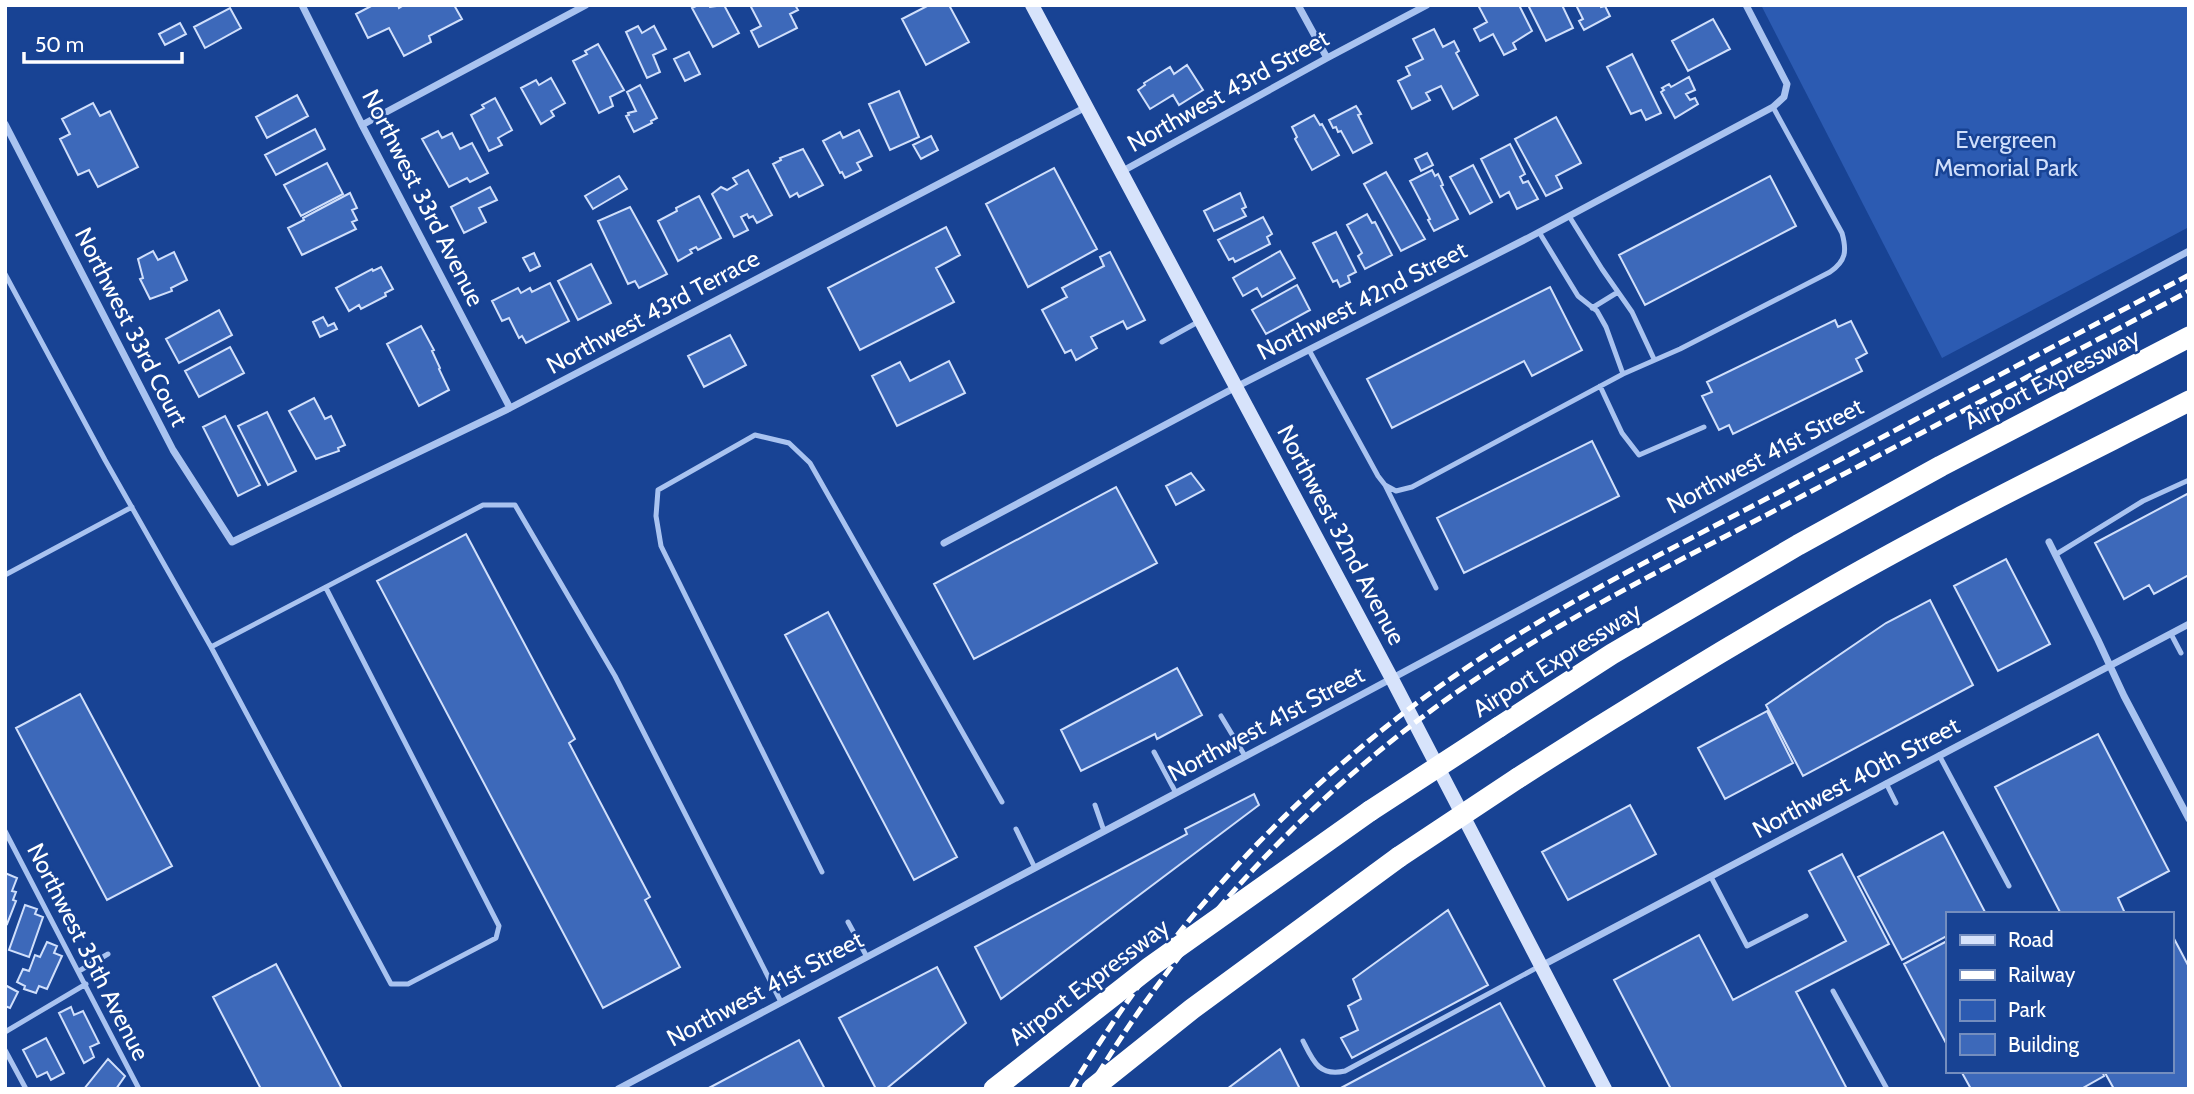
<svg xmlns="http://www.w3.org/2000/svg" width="2194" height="1094" font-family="Cabin,sans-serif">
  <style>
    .green { fill: #2c5bb2 }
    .building { fill: #3d69ba; stroke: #d0dffb; stroke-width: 2 }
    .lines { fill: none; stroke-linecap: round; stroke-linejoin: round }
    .lane { stroke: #a9c3f0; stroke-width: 5 }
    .street { stroke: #a9c3f0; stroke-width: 7 }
    .secondary { stroke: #d7e3fb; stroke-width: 14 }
    .highway { stroke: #fff; stroke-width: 21 }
    .rail { stroke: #fff; stroke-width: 5; stroke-dasharray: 12 5; stroke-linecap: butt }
    .highway-bridge { stroke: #fff; stroke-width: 21 }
    .labels { text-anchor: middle; stroke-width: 5; stroke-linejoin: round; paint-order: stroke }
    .street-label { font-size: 24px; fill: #fff; stroke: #184394 }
    .park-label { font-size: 24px; fill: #d0dffb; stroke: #184394 }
  </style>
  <rect width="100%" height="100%" fill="#184394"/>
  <path class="green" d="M1761 5H2189V227L1942 358Z"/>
  <path class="building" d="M373 5H398L399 8 404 5H454L462 19 429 36 431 42 404 56 389 28 368 38 356 14Z
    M698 5H709L710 7 724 5 739 33 713 47 692 8Z
    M750 5H795L798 10 790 14 797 28 759 47 751 31 761 26Z
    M929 5H949L969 42 926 65 902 19Z
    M1478 5H1519L1532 31 1513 43 1516 49 1504 55 1493 34 1480 41 1474 29 1487 22Z
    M1528 5H1562L1573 28 1546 41Z
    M1576 5H1600L1601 7 1605 6 1610 16 1584 30 1579 21 1583 19Z
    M230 8 241 28 205 48 194 27Z
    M1713 19 1730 49 1688 71 1672 41Z
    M180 23 186 34 165 45 159 34Z
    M638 26 642 33 654 26 666 49 653 55 660 72 647 78 626 32Z
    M1434 29 1443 47 1454 41 1459 51 1456 53 1478 95 1453 109 1441 86 1426 93 1430 100 1412 109 1398 81 1410 75 1406 67 1423 59 1413 39Z
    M598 44 624 90 610 97 613 106 599 113 573 61 587 54 585 51Z
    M689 52 700 74 685 81 674 59Z
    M1632 54 1661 113 1646 120 1641 110 1631 114 1607 67Z
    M1187 65 1203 90 1179 105 1173 95 1150 109 1138 90 1145 85 1144 83 1170 67 1174 74Z
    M1689 77 1695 90 1686 94 1690 100 1695 98 1698 104 1675 118 1661 92 1664 90 1662 88 1669 84 1671 87Z
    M551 78 565 103 551 111 554 116 541 124 521 88 536 80 539 85Z
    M640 85 657 118 651 121 652 123 634 132 626 116 629 115 628 113 636 111 627 92Z
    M899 91 919 137 890 150 869 104Z
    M297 95 308 116 267 138 256 117Z
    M495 98 512 130 498 138 502 145 489 151 471 115 484 108 482 105Z
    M93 103 100 116 110 111 138 167 98 187 89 170 78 175 60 139 70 134 62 119Z
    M1356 106 1361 114 1358 115 1372 143 1353 153 1341 131 1338 132 1336 127 1333 128 1329 120Z
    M1314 115 1320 125 1322 124 1339 155 1312 170 1295 139 1297 137 1292 127Z
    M1556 117 1581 163 1556 176 1562 188 1546 196 1515 139Z
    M315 129 325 149 276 175 265 155Z
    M859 130 872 156 857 163 861 170 845 178 842 172 840 173 823 141 840 132 843 138Z
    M438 131 442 138 452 133 460 149 472 143 488 173 470 182 467 178 449 187 422 139Z
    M931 136 938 150 921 159 913 145Z
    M1510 144 1525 174 1520 177 1523 183 1528 181 1538 199 1517 209 1509 192 1500 197 1481 159Z
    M803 149 823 185 799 197 797 193 790 197 773 164 781 160 780 158Z
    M1427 153 1433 165 1421 171 1415 159Z
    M327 163 343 194 301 216 284 185Z
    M1473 165 1492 202 1470 214 1450 177Z
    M1054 168 1097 249 1028 287 986 204Z
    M748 170 772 215 757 223 753 216 749 218 747 214 741 217 748 230 734 237 712 194 721 187 727 190 737 184 733 178Z
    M1432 170 1435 176 1438 174 1441 180 1443 185 1441 186 1458 219 1434 231 1428 220 1430 219 1410 181Z
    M1386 172 1425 239 1401 251 1364 184Z
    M619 176 627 189 593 209 585 196Z
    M1770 176 1796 226 1645 305 1619 255Z
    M490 187 497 200 479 208 486 222 464 233 451 207Z
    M350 193 357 208 352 210 357 220 352 222 356 229 302 255 288 228 304 220 303 218Z
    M1240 193 1246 207 1242 209 1246 216 1214 231 1204 211Z
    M699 196 721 238 698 250 696 247 690 250 692 253 678 261 658 221 677 211 676 208Z
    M630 207 667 274 639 288 635 281 628 284 598 221Z
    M1367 214 1372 223 1375 222 1392 255 1365 269 1358 256 1362 253 1347 225Z
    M1263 217 1272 234 1267 237 1270 244 1235 262 1233 258 1229 260 1218 240Z
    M946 227 960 255 936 268 954 302 860 350 828 288Z
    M1336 232 1356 272 1348 276 1350 282 1340 287 1337 280 1333 282 1313 243Z
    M153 251 158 260 174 252 187 280 171 288 172 291 150 299 140 279 143 278 138 259Z
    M1280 251 1295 278 1262 297 1257 288 1243 296 1233 278Z
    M1110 252 1145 320 1127 329 1123 321 1091 337 1097 348 1076 360 1071 350 1065 353 1042 310 1067 297 1062 288 1104 266 1100 257Z
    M534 253 540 266 530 271 523 258Z
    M591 264 611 303 578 320 558 281Z
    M381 267 393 289 385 293 386 296 361 309 359 305 349 311 336 288 372 269 373 271Z
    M550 283 569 321 526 343 522 336 519 338 509 318 502 321 492 301 518 288 521 293 530 288 532 292Z
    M1297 285 1310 310 1266 334 1252 310Z
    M1550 287 1582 350 1532 376 1524 361 1392 428 1367 379Z
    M219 310 232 335 179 363 166 339Z
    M323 317 328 326 334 323 337 329 320 337 313 322Z
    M1835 320 1838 327 1851 321 1867 353 1856 359 1862 371 1733 434 1729 425 1719 430 1702 396 1712 392 1707 382Z
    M421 326 434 350 432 351 440 368 439 369 449 390 419 406 387 344Z
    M730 335 746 365 704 387 688 356Z
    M230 347 244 373 199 397 185 371Z
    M949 361 965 393 897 426 872 376 900 362 910 381Z
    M314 398 325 419 331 416 345 445 338 448 339 451 316 459 289 411Z
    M267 412 296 471 268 485 238 426Z
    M225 416 260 485 238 496 203 427Z
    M1592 441 1619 496 1464 573 1437 518Z
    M1191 473 1204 490 1176 505 1166 486Z
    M1116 487 1157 563 974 659 934 584Z
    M2189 493V575L2154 594 2149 585 2124 599 2095 543Z
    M466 534 575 739 569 743 650 897 645 900 680 967 603 1008 377 581Z
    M2006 559 2050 644 1998 671 1954 586Z
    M1930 600 1973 685 1803 776 1766 705 1886 623Z
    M828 612 957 857 914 880 785 635Z
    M1177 668 1202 715 1157 739 1155 734 1081 771 1061 730Z
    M80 694 172 866 107 900 16 728Z
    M1767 711 1793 763 1725 799 1698 748Z
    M2098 734 2169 871 2118 898 2124 911 2119 914H2061L1995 787Z
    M1254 794 1259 805 1001 999 975 947 1187 834 1185 829Z
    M1630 805 1656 854 1568 900 1542 852Z
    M1943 832 1986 914H1947V936L1902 960 1858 877Z
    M1842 854 1889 944 1796 992 1847 1089H1671L1614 980 1699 935 1733 1000 1846 941 1809 871Z
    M5 873 17 878 12 891 16 892 13 900 16 901 7 924 5 923Z
    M25 905 37 909 35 914 43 917 29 957 9 950Z
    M1448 910 1488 985 1352 1058 1341 1038 1358 1030 1348 1006 1361 999 1353 979Z
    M2171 933 2189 967V1087L2186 1089H2114L2104 1071H2171Z
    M1947 941V1045L1904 964Z
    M47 942 57 946 54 953 62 956 47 989 39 986 36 993 24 989 25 986 17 982 23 969 29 971 35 955 40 957Z
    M276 964 342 1089H261L213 997Z
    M937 967 966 1023 886 1089H876L839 1018Z
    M5 985 18 992 10 1008 5 1006Z
    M1500 1003 1546 1089H1339Z
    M71 1007 74 1015 83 1011 99 1043 90 1047 94 1057 84 1063 59 1013Z
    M46 1038 64 1073 51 1080 47 1072 37 1077 23 1050Z
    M799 1040 825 1089H707Z
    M1280 1049 1300 1089H1227Z
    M108 1059 125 1076 116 1089H84Z
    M1961 1071H2102L2104 1076 2081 1089H1971Z"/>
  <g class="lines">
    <path class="lane" d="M1569 216 1602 269 1632 312 1654 359
      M1539 232 1578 296 1597 311 1606 327 1623 374
      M5 274 105 460 211 647
      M1592 308 1618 292
      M1162 342 1198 322
      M1309 350 1378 476 1385 485 1396 491 1412 487 1623 374 1680 349 1830 272C1846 261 1847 251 1842 233L1773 107
      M1600 386 1622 433 1639 455 1704 427
      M1385 485 1436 588
      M2055 555 2143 501 2189 480
      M5 575 132 507
      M326 588 499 926 496 938 408 984H391L211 647 483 505H515L615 676 781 1002
      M2171 634 2181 653
      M1221 716 1245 756
      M1154 752 1176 793
      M1939 755 2009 886
      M1886 783 1896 803
      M1095 805 1104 831
      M1016 829 1035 868
      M5 831 139 1089
      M822 872 661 546 656 516 658 490 755 435 789 443 810 463 1002 802
      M1711 877 1747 946 1806 916
      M848 922 867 957
      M79 971 108 954
      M1833 991 1887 1089
      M5 1032 86 984
      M1303 1041C1313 1061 1319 1077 1345 1071L1538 967
      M5 1050 26 1089"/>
    <path class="street" d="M302 5 362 125 510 408
      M1298 5 1327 58
      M5 124 173 450 232 542 510 408 1086 107
      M362 125 586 5
      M1121 172 1327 58 1427 5
      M2049 542 2098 640 2124 696 2189 819
      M944 543 1236 387 1528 238 1773 107 1784 97 1787 84 1746 5
      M1541 966 2189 624
      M618 1089 1359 696 2189 251"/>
    <path class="secondary" d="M1032 5 1392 679 1605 1089"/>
    <path class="highway" d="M1499 727 1612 654 1798 545 1941 466 2189 337
      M1518 778C1615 716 1713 656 1813 598 1935 527 2063 465 2189 401
      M994 1089 1150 967 1370 811
      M1092 1089 1192 1009 1399 857"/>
    <path class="rail" d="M1071 1089C1172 918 1310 772 1475 662 1573 597 1679 545 1783 490 1918 418 2054 346 2189 275
      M1089 1089C1188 922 1326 777 1488 671 1584 607 1689 556 1791 502 1923 432 2056 362 2189 291"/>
    <path class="highway-bridge" d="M1370 811 1499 727
      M1399 857 1518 778"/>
  </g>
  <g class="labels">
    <g class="street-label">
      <text transform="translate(1228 91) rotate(-29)" y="8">Northwest 43rd Street</text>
      <text transform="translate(423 198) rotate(63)" y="8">Northwest 33rd Avenue</text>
      <text transform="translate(1362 301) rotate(-27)" y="8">Northwest 42nd Street</text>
      <text transform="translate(653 312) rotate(-28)" y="8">Northwest 43rd Terrace</text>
      <text transform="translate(131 327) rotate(63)" y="8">Northwest 33rd Court</text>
      <text transform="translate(2052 379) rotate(-27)" y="8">Airport Expressway</text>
      <text transform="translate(1765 456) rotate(-28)" y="8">Northwest 41st Street</text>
      <text transform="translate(1341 535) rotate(62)" y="8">Northwest 32nd Avenue</text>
      <text transform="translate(1557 660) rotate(-32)" y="8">Airport Expressway</text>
      <text transform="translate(1266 724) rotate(-28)" y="8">Northwest 41st Street</text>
      <text transform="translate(1856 778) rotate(-28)" y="8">Northwest 40th Street</text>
      <text transform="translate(88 952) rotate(63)" y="8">Northwest 35th Avenue</text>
      <text transform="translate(1089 982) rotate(-37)" y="8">Airport Expressway</text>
      <text transform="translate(765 989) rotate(-28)" y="8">Northwest 41st Street</text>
    </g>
    <g class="park-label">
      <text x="2006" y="148">Evergreen<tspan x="2006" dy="28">Memorial Park</tspan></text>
    </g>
  </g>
  <rect width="2194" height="1094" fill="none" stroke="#ffffff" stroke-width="14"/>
  <rect x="1946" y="912" width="228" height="161" fill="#184394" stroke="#748ebf" stroke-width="2"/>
  <rect x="1960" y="935" width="35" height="10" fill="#d7e3fb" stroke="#748ebf" stroke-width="2"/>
  <text x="2008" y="947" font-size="21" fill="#ffffff">Road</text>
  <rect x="1960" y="970" width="35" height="10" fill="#ffffff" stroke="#748ebf" stroke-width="2"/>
  <text x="2008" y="982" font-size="21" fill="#ffffff">Railway</text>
  <rect x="1960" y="1000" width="35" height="21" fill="#2c5bb2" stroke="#748ebf" stroke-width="2"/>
  <text x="2008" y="1017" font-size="21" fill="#ffffff">Park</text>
  <rect x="1960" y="1034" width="35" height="21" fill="#3d69ba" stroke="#748ebf" stroke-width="2"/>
  <text x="2008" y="1052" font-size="21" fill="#ffffff">Building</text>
  <path d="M24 52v10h158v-10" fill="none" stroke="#ffffff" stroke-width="3.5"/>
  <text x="35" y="52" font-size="21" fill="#ffffff" stroke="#184394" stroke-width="5" paint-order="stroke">50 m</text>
</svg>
